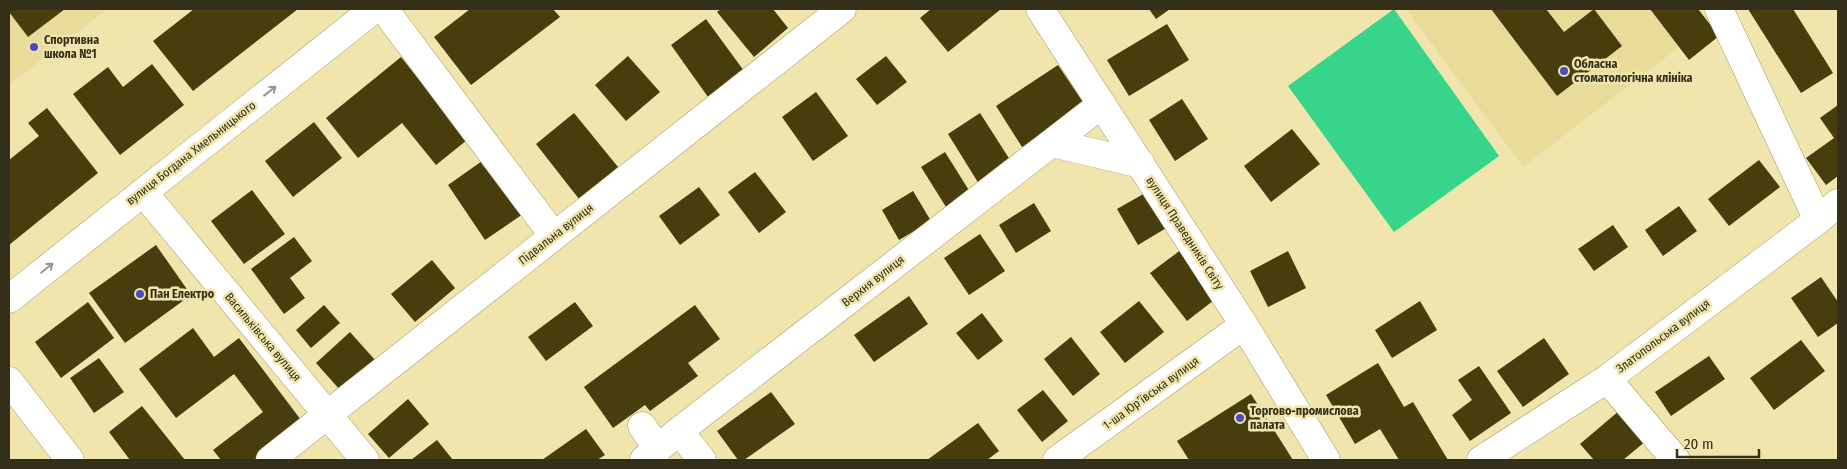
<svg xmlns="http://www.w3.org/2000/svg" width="1847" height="469" font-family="'Fira Sans Condensed',sans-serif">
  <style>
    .built { fill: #e9dc9b }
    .forest { fill: #37d58c }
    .building { fill: #473d0d }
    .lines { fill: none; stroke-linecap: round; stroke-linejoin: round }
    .minor-casing { stroke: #a79c66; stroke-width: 29 }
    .minor { stroke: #fff; stroke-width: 28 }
    .oneway { stroke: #9a978c }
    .poi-dot { fill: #4d4bc1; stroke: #f0e5ad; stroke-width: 2 }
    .labels { text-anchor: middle; stroke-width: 5; stroke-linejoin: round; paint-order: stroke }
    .poi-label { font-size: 12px; font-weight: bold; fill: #342f19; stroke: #f0e5ad; text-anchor: start }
    .street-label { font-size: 12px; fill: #342f19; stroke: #f0e5ad }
  </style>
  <rect width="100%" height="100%" fill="#f0e5ad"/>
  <path class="built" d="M9 9H108L9 85Z
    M1406 9H1699L1710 23 1523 167Z"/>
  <path class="forest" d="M1394 9 1499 156 1394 232 1288 86Z"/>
  <path class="building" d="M9 9H65L28 37 9 12Z
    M194 9H298L193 91 153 41Z
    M470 9H553L560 17 471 85 434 37Z
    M721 9H773L788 28 754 57 717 12Z
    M931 9H1001L948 52 920 18Z
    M1149 9H1170L1156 19Z
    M1491 9H1546L1564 32 1594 9 1622 46 1557 96Z
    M1650 9H1698L1719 36 1689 60Z
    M1748 9H1793L1833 73 1801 93Z
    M706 19 744 71 708 97 671 45Z
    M1167 24 1189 60 1129 96 1107 60Z
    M628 56 660 92 626 121 595 85Z
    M886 56 907 82 877 105 856 79Z
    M401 57 467 140 436 165 402 123 358 158 326 118Z
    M152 64 184 105 120 155 73 94 108 67 123 87Z
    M1058 65 1085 105 1022 147 996 106Z
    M816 92 848 136 813 161 782 117Z
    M1182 99 1208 139 1175 161 1149 120Z
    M1838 105V176L1826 185 1806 158 1834 138 1820 118Z
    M47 108 98 173 9 245V160L39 136 28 123Z
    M574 113 618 167 579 199 536 144Z
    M980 113 1012 163 979 184 948 134Z
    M314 122 342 158 293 197 265 161Z
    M1292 129 1320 164 1271 202 1244 166Z
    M945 152 970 192 946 207 921 167Z
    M485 159 523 214 485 240 448 185Z
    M1759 160 1780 187 1729 226 1708 199Z
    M755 172 786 212 759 233 728 192Z
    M699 187 720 215 680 245 659 216Z
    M1152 189 1173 224 1138 245 1117 209Z
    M252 190 285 234 244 264 211 221Z
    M913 191 931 221 899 240 882 210Z
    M1034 203 1051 231 1016 253 999 225Z
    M1679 206 1697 231 1663 256 1645 230Z
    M1613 225 1628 247 1594 271 1578 249Z
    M980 234 1005 271 969 295 944 258Z
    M294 237 312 261 290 278 305 298 284 314 251 269Z
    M156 245 191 295 125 343 89 293Z
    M1182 249 1218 297 1187 321 1150 273Z
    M1288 251 1306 288 1268 307 1250 271Z
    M432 260 455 288 415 322 391 294Z
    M1821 277 1838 302V323L1818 337 1791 298Z
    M909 296 928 324 874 362 854 335Z
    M1139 301 1164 332 1125 363 1100 332Z
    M1420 301 1437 330 1392 358 1375 330Z
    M88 302 114 338 61 378 35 342Z
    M575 302 593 326 546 361 528 337Z
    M324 305 340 323 311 348 296 330Z
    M695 305 720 339 688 363 698 376 650 411 645 405 613 428 584 387Z
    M982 313 1003 341 978 360 956 333Z
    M193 328 214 357 239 338 304 424 257 460H221L213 450 263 412 234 374 176 418 139 369Z
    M350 332 375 360 341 391 316 363Z
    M1071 337 1100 374 1073 396 1044 359Z
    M1544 338 1569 374 1523 407 1497 371Z
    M1801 340 1825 371 1774 410 1750 378Z
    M1709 356 1725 379 1671 416 1655 392Z
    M99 358 124 392 94 413 70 378Z
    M1378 363 1404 407 1413 402 1448 460H1399L1380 429 1355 444 1326 395Z
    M1479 366 1511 413 1470 441 1452 415 1472 400 1458 380Z
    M1043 390 1068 421 1042 442 1017 410Z
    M771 392 795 424 744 460H738L717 431Z
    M1251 394 1293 460H1189L1177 441Z
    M408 399 429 424 389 458 368 434Z
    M142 406 185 460H130L109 432Z
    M1620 410 1646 441 1623 460H1594L1580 444Z
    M978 423 999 451 987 460H927Z
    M586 429 605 455 597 460H542Z
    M437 440 453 460H411Z"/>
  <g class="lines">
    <g class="minor-casing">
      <path id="minor" d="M384 9 554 236
        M1040 9 1244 325 1326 460
        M1719 9 1818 220
        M1052 143 1141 164
        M143 192 365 460
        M9 299 374 9
        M1607 379 1676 460
        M9 381 70 460
        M642 426 658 449
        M679 431 702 460
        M270 460 842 9
        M644 460 679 431 1102 104
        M1057 460 1244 325
        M1481 460 1607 379 1818 220 1838 203"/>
    </g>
    <use href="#minor" class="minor"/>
  </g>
  <defs><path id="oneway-shaft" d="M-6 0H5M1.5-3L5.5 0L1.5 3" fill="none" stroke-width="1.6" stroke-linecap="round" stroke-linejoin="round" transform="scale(1.25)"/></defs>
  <g class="oneway">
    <use href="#oneway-shaft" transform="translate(270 91) rotate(-38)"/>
    <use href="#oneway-shaft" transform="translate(47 268) rotate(-39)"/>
  </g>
  <g class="poi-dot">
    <circle cx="34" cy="47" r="5"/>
    <circle cx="1564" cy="71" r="5"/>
    <circle cx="140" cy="294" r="5"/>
    <circle cx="1240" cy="418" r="5"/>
  </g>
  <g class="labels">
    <g class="poi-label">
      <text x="44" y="44">Спортивна<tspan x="44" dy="14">школа №1</tspan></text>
      <text x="1574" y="68">Обласна<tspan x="1574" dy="14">стоматологічна клініка</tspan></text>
      <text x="150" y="298">Пан Електро</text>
      <text x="1250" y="415">Торгово-промислова<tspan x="1250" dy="14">палата</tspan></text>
    </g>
    <g class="street-label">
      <text transform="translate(191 153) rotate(-38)" y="4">вулиця Богдана Хмельницького</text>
      <text transform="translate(1185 233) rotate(57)" y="4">вулиця Праведників Світу</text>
      <text transform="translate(556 234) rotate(-38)" y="4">Підвальна вулиця</text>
      <text transform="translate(873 281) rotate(-38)" y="4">Верхня вулиця</text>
      <text transform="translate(1663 336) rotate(-37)" y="4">Златопольська вулиця</text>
      <text transform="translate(263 337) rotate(50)" y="4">Васильківська вулиця</text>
      <text transform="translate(1151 393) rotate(-36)" y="4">1-ша Юрʼївська вулиця</text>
    </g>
  </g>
  <rect width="1847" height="469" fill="none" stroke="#342f19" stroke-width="20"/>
  <path d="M1677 449v8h82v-8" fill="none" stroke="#342f19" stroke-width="2.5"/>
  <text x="1684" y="449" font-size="15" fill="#342f19" stroke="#f0e5ad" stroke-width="4" paint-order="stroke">20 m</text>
</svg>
